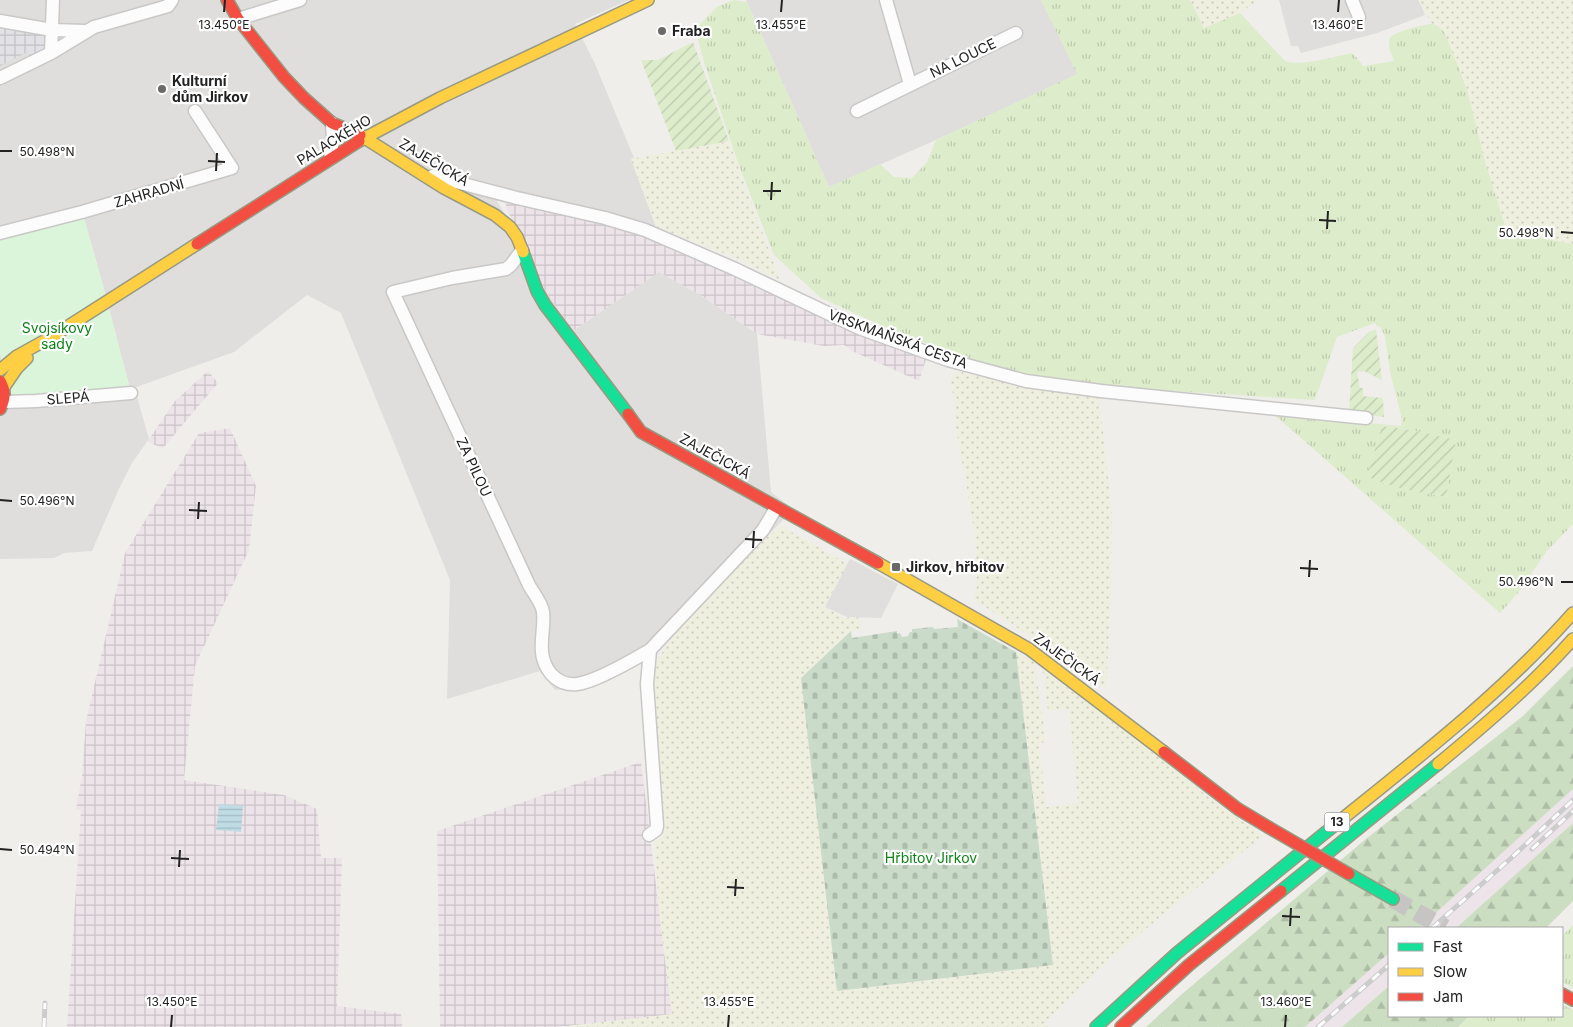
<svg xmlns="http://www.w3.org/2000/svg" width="1573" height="1027" font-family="Inter,sans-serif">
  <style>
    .residential { fill: #dfdedc }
    .industrial { fill: url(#industrial-grid) }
    .railway { fill: #ede4e9 }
    .farmland { fill: url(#farmland-dots) }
    .grass { fill: url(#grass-tufts); fill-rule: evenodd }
    .forest { fill: url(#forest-firs) }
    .cemetery { fill: url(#cemetery-stones) }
    .park { fill: #daf5da }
    .garden { fill: url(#garden-furrows) }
    .parking { fill: #e0dfde }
    .plaza { fill: url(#plaza-grid) }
    .water { fill: url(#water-rules) }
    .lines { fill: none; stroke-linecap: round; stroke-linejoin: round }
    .secondary-tunnel { stroke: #c7c5c3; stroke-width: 18; stroke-dasharray: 18 9; stroke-linecap: butt }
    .street-casing { stroke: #c9c8c7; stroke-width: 15 }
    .fast-casing { stroke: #999a82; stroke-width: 14 }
    .slow-casing { stroke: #999a82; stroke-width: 14 }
    .jam-casing { stroke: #999a82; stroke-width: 14 }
    .street { stroke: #fdfcfc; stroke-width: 12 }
    .fast { stroke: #16e098; stroke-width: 11 }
    .slow { stroke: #ffcf43; stroke-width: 11 }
    .jam { stroke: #f24e42; stroke-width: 11 }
    .rail-casing { stroke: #ccc; stroke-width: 5 }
    .rail { stroke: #fff; stroke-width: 3; stroke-dasharray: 9; stroke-linecap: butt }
    .jam-bridge-casing { stroke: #999a82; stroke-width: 14; stroke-linecap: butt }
    .jam-bridge { stroke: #f24e42; stroke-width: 11 }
    .ticks { fill: none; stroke: #222; stroke-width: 2 }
    .poi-dot { fill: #6a6968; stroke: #fff; stroke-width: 2 }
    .labels { text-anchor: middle; stroke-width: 4.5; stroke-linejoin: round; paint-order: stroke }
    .shield { fill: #fff; stroke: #646464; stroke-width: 1 }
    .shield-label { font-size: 12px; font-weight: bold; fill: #222 }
    .poi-label { font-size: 14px; font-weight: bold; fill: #222; stroke: #fff; text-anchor: start }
    .street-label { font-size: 14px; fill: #222; stroke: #fff }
    .park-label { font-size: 14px; fill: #0c8416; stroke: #fff }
    .ticks-label { font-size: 12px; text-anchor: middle; fill: #222; stroke: #fff; stroke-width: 4.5; stroke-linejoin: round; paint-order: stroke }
  </style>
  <defs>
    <pattern id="industrial-grid" width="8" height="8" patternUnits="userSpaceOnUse" patternTransform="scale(1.25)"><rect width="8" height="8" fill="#ede4e9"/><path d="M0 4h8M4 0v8" fill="none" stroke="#cbc3c8"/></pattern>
    <pattern id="farmland-dots" width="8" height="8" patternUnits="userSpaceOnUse" patternTransform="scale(1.25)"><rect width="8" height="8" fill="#efefdf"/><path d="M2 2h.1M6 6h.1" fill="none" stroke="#cdcdbf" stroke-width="1.8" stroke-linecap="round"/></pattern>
    <pattern id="grass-tufts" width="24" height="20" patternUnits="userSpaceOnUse" patternTransform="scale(1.25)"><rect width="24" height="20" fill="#ddeccb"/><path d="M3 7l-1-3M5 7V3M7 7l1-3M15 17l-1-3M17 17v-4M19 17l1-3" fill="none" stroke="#bdcaae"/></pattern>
    <pattern id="forest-firs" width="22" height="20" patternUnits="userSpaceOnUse" patternTransform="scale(1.25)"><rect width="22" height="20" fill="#cbdec1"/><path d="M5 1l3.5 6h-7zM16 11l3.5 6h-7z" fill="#aebea6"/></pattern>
    <pattern id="cemetery-stones" width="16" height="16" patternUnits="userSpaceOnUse" patternTransform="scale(1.25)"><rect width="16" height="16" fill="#cadbca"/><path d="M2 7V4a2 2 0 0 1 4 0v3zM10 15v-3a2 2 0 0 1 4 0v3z" fill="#adbcad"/></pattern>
    <pattern id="garden-furrows" width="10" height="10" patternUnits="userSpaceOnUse" patternTransform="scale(1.25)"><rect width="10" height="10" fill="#ddeccb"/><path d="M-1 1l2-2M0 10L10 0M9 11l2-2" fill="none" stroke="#bdcaae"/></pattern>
    <pattern id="plaza-grid" width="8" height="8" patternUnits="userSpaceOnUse" patternTransform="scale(1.25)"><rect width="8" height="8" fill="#e2e1e5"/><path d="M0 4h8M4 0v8" fill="none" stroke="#c2c1c4"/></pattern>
    <pattern id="water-rules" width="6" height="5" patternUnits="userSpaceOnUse" patternTransform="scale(1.25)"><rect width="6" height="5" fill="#bfdbe3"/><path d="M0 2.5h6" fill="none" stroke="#a4bcc2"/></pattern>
  </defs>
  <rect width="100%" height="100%" fill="#f0eeeb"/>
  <path class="residential" d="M0 0H629L575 24 595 64 634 158 631 159 656 227 604 212 488 187 525 246 573 331 659 272 702 296 757 334 771 492 788 505 784 519 767 536H765L654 655 624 673 580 689 555 690 540 671 447 699 450 580 341 313 307 295 234 352 131 389 136 393 149 439 132 463 118 491 92 551 64 553 54 558 0 559V353L10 399 130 389 104 289 84 218 0 239Z
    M746 0H1041L1078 74 936 140 829 187Z
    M1279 0H1419L1425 15 1377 33 1301 53 1298 46H1291Z"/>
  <path class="industrial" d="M506 199 616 224 927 357 919 381 852 351 844 345 824 346 757 334 702 296 659 272 573 331 543 287 520 236 506 208Z
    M208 371 218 383 163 448 147 442 175 401Z
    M230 428 256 486 249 550 195 666 184 780 284 795 317 809 321 858H342L337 1006 401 1014 402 1027H67L81 810 76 809 82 776 86 721 125 553 199 433Z
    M641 762 672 1015 557 1027H440L437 831Z"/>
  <path class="railway" d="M1573 789V823L1470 916 1456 928H1419Z
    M1389 953V986L1342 1027H1305Z"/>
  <path class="farmland" d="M1190 0H1258L1240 13 1204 28Z
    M1418 0H1573V244L1507 232 1439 27 1432 24Z
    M729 141 780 280 739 259 656 227 631 159Z
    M961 372 1021 383 1099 394 1112 514 1111 601 1106 689 1034 639 973 599 977 586 975 535 954 416 956 412 951 383 952 376Z
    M781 526 848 564 825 607 846 619 852 614 859 618 860 623 861 630 851 631 802 678 1053 965 1016 652 1034 662 1035 666 1046 742 1039 743 1046 807 1078 803 1069 709 1048 711 1042 668 1173 768 1211 799 1263 836 1170 909 1109 960 1047 1021 1048 1027H560L672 1014 660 920 654 842 664 838 656 761 653 676 658 659 671 639 766 535 768 537Z"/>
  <path class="grass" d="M734 0 747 2 829 187 880 164 894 177 912 178 927 162 936 140 1077 74 1041 0H1190L1204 28 1240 13 1285 61C1301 67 1336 56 1353 53L1363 66 1394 61C1392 54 1386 45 1390 38 1393 32 1425 24 1432 24 1438 25 1441 29 1445 33L1467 90 1486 165 1507 232 1573 244V524L1546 552 1518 593 1500 613 1267 408 1369 423 1401 426 1402 419 1390 372 1385 336 1380 326 1378 327 1375 323 1337 337 1315 400 1155 390 1055 379 1015 374 948 357 946 351 883 326 821 298 774 255 738 163 704 62 698 40 700 24 718 6ZM1382 426 1417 431 1456 440 1446 497C1420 492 1391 489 1367 476Z
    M1573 925V988L1562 982V936Z
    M1562 1004 1573 1010V1027H1458L1470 1016H1562Z"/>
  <path class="forest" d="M1573 666V789L1419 928H1389V953L1305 1027H1146L1182 994 1367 838 1523 716Z
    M1573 823V901L1546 928H1456Z
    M1389 986V1016H1469L1458 1027H1342Z"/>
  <path class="cemetery" d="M957 619 1016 652 1053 965 837 991 801 678 851 631 852 638 897 631V634L900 633 902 637 908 636 910 632H912V629L933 627 934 629 958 627Z"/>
  <path class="park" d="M84 218 104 289 130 389 10 399 0 353V239Z"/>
  <path class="garden" d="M693 42 729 141 676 151 641 60H658Z
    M1376 329 1382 380 1364 371 1357 372 1360 388H1363V396L1383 398 1384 417 1349 413 1353 348 1369 332Z
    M1382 426 1417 431 1456 440 1446 497C1420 492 1391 489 1367 476Z"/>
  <path class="parking" d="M30 51 29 59 0 74V66Z
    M850 559 898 584 881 618 847 617 825 607Z"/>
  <path class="plaza" d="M0 21 52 30 51 53 29 59V51L0 66Z"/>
  <path class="water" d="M219 804 243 806 241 832 216 830Z"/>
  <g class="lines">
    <path class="secondary-tunnel" d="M1393 899 1445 928"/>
    <g class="street-casing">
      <path id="street" d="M886 0 910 84
        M1352 0 1359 17
        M238 19 300 0
        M0 21 52 30 85 31
        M51 53 53 0
        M0 78 51 53 94 27 168 6 172 0
        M857 111 1016 33
        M330 159 333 140 332 123
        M433 176 517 198 605 218 645 230 735 269 859 328 948 360 1026 381 1101 391 1366 418
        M0 233 82 212 232 168 195 111
        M522 250 511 265 506 269 452 278 393 292 529 585C533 593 542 603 543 612 545 627 539 644 543 658 547 674 560 686 577 684 595 682 633 660 650 650
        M4 402 36 401 131 393
        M649 835 656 830 657 826 647 684 650 650 763 530 776 508"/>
    </g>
    <g class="fast-casing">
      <path id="fast" d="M523 252 537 291 545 305 628 414
        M1349 874 1393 899
        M1281 891 1438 764
        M1096 1027 1177 953 1336 824"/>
    </g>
    <g class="slow-casing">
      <path id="slow" d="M360 135 444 188 495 215 510 227 517 237 523 252
        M359 141 440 98 648 0
        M0 370 17 356 53 336 197 244
        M4 387 17 368 27 358
        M878 563 1029 649 1164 752
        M1438 764C1485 725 1532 685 1573 639
        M1336 824C1419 757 1502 693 1573 613"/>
    </g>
    <g class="jam-casing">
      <path id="jam" d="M227 0 238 19 284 77 304 98 332 123 360 135
        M197 244 359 141
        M0 381C6 391 5 399 0 409
        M628 414 641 432 878 563
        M1164 752 1238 809 1268 827
        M1562 994 1573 1000
        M1121 1027 1189 965 1281 891"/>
    </g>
    <use href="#street" class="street"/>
    <use href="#fast" class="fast"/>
    <use href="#slow" class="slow"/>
    <use href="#jam" class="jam"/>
    <g class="rail-casing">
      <path id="rail" d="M1532 849 1573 811
        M1432 928 1509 860 1573 800
        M44 1027 45 1003
        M1318 1027 1389 965"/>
    </g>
    <use href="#rail" class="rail"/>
    <g class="jam-bridge-casing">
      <path id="jam-bridge" d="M1268 827 1349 874"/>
    </g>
    <use href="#jam-bridge" class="jam-bridge"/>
  </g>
  <path class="ticks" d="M224 12 225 0M781 12 782 0M1338 12 1339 0M0 151H12M208 161 225 162M216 171 217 153M763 191H781M771 200 772 182M1319 220 1336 221M1327 229 1328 211M1561 232 1573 233M0 500 12 501M189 510 207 511M198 519 199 502M745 539 762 540M753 548 754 531M1300 568 1318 569M1309 577 1310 560M1561 582H1573M0 849 12 850M171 858 189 859M179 867 180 850M727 887 744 888M735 896 736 879M1282 916 1300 917M1290 926 1291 908M171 1027 172 1015M728 1027 729 1015M1285 1027 1286 1015"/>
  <g class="poi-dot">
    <circle cx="662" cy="31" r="5"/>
    <circle cx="162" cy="89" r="5"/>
    <rect x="891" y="562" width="10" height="10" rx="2.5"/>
  </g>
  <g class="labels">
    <rect class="shield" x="1324.5" y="812.5" width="25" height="19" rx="4"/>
    <g class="shield-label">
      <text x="1337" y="826">13</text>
    </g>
    <g class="poi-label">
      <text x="672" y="36">Fraba</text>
      <text x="172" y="86">Kulturní<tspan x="172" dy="16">dům Jirkov</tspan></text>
      <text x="906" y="572">Jirkov, hřbitov</text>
    </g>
    <g class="street-label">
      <text transform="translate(963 58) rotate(-26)" y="5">NA LOUCE</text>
      <text transform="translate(334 140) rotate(-31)" y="5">PALACKÉHO</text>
      <text transform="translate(434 162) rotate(31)" y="5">ZAJEČICKÁ</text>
      <text transform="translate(149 193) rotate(-16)" y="5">ZAHRADNÍ</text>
      <text transform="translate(898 339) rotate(20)" y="5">VRSKMAŇSKÁ CESTA</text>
      <text transform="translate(68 398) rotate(-5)" y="5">SLEPÁ</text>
      <text transform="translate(715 456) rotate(29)" y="5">ZAJEČICKÁ</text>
      <text transform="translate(474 467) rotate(65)" y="5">ZA PILOU</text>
      <text transform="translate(1067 659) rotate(36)" y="5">ZAJEČICKÁ</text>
    </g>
    <g class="park-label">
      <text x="57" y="333">Svojsíkovy<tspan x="57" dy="16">sady</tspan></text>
      <text x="931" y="863">Hřbitov Jirkov</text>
    </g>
  </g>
  <g class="ticks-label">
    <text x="224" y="29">13.450°E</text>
    <text x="781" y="29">13.455°E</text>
    <text x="1338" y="29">13.460°E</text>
    <text x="47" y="156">50.498°N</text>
    <text x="1526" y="237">50.498°N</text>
    <text x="47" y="505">50.496°N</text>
    <text x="1526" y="586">50.496°N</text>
    <text x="47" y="854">50.494°N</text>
    <text x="172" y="1006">13.450°E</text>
    <text x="729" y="1006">13.455°E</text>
    <text x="1286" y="1006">13.460°E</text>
  </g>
  <rect x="1388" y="927" width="175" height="90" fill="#ffffff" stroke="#a7a7a7"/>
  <rect x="1398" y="943" width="25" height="8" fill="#16e098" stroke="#a7a7a7"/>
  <text x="1433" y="952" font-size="15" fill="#222222">Fast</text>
  <rect x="1398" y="968" width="25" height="8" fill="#ffcf43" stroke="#a7a7a7"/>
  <text x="1433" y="977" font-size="15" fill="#222222">Slow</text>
  <rect x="1398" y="993" width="25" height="8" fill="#f24e42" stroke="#a7a7a7"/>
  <text x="1433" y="1002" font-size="15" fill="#222222">Jam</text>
</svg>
